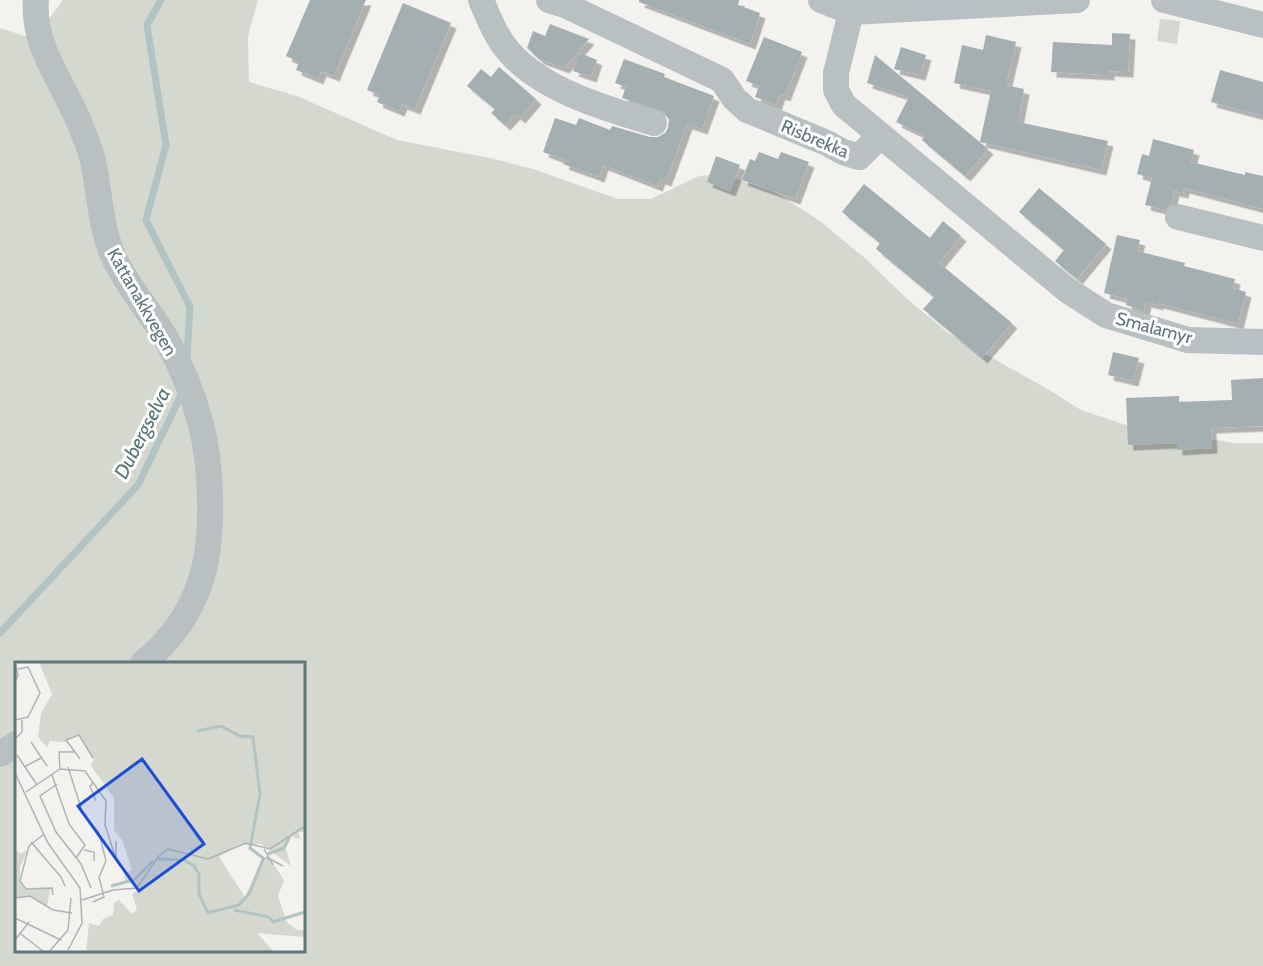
<svg xmlns="http://www.w3.org/2000/svg" width="1263" height="966" font-family="Cabin,sans-serif">
  <style>
    .green { fill: #d5d8cf; fill-rule: evenodd }
    .lines { fill: none; stroke-linecap: round; stroke-linejoin: round }
    .stream { stroke: #b1c3c3; stroke-width: 7 }
    .building { fill: #a3afb1; filter: url(#shadow) }
    .minor { stroke: #b9c0c2; stroke-width: 26 }
    .labels { text-anchor: middle; stroke-width: 6; stroke-linejoin: round; paint-order: stroke }
    .street-label { font-size: 18px; fill: #5f767a; stroke: #fff }
    .water-label { font-size: 20px; font-style: italic; fill: #5a7777; stroke: #fff }
    .inset-river { fill: none; stroke: #b1c3c3; stroke-width: 3 }
    .inset-road { fill: none; stroke: #abb5b6; stroke-width: 1.5 }
    .view { fill: #1d4ed8; fill-opacity: 0.15; stroke: #1d4ed8; stroke-width: 3 }
    .inset-edge { fill: none; stroke: #5f767a; stroke-width: 3 }
  </style>
  <defs>
    <filter id="shadow"><feDropShadow dx="5.5" dy="5.5" stdDeviation="0" flood-color="#0004"/></filter>
  </defs>
  <rect width="100%" height="100%" fill="#f4f2ef"/>
  <path class="green" d="M63 0H258L248 36 249 82 297 96 397 140 490 158 533 169 618 199H651L699 176 721 174 773 191 820 221 866 259 904 296 948 333 1051 391 1081 410 1132 427 1235 443H1263V966H0V28L34 39ZM16 663H303V950H16Z
    M1160 19 1180 21 1177 44 1157 41Z"/>
  <g class="lines">
    <path class="stream" d="M161 0 147 25 166 145 146 220 190 307 187 359
      M0 633 138 485 183 391"/>
  </g>
  <path class="building" d="M310 0H366L334 76 321 71 318 79 296 70 299 62 286 56Z
    M639 0H739L738 5 760 13 750 44 639 2Z
    M403 3 451 23 415 109 402 104 399 111 377 102 380 95 367 90Z
    M550 24 589 39 564 68 539 59 527 48 533 31 545 36Z
    M1112 33 1130 34 1128 72 1109 71V75L1051 72 1053 42 1112 45Z
    M986 35 1016 42 1006 85 1024 89 1018 122 1108 141 1101 170 980 142 991 91 954 83 962 45 983 50Z
    M764 37 802 52 785 96 780 94 776 105 755 97 759 86 746 81Z
    M901 47 926 55 920 75 894 69Z
    M580 53 597 60 591 77 573 71Z
    M875 55 988 149 965 176 922 140 925 136 896 122 909 97 867 83Z
    M624 59 665 74 664 77 714 96 702 129 687 124 666 181 660 179 657 186 603 165 599 177 563 164 565 160 543 152 555 118 576 125 579 118 610 130 612 126 650 137H658L665 133 668 128 669 120 664 112 622 98 626 87 615 83Z
    M499 67 536 99 520 118 515 114 505 125 491 113 495 109 467 86 481 69 491 77Z
    M1220 70 1263 82V116L1211 102Z
    M1153 139 1194 150 1191 162 1245 175V172L1263 176V209L1184 188 1183 193 1174 191 1171 204 1165 210 1145 205 1152 178 1137 174 1142 154 1149 156Z
    M759 152 778 159 781 152 809 162 795 199 742 180 750 159 755 161Z
    M716 156 740 165 730 191 707 182Z
    M864 184 930 238 943 221 961 236 939 263 1012 323 982 358 923 309 934 297 876 249 880 243 842 212Z
    M1039 188 1106 244 1077 279 1055 261 1064 250 1019 212Z
    M1117 235 1140 240 1137 251 1185 263 1184 266 1235 279 1233 288 1246 292 1238 324 1158 303V305L1146 302 1144 311 1126 305 1127 299 1104 293Z
    M1113 352 1139 358 1133 381 1108 375Z
    M1263 378V426L1211 428 1212 448 1177 450V443L1128 445 1126 398 1179 396V402L1232 400 1231 380Z"/>
  <g class="lines">
    <path class="minor" d="M36 0C32 46 63 82 79 122 84 135 90 147 93 161 100 193 100 227 114 258 128 288 151 312 168 342 181 366 193 395 200 421 212 465 215 540 200 583 189 615 169 642 143 663
      M481 0C489 18 496 38 510 53 544 91 607 109 654 123
      M549 0 565 5 722 80 734 98 747 110 827 143 843 152 859 157 880 136
      M821 0 851 12 1077 0
      M1164 0 1263 25
      M851 12 836 73V90L844 105 1067 290 1106 315 1188 340 1263 342
      M1178 217 1263 238
      M0 754 16 744"/>
  </g>
  <g class="labels">
    <g class="street-label">
      <text transform="translate(815 139) rotate(23)" y="6">Risbrekka</text>
      <text transform="translate(142 302) rotate(60)" y="6">Kattanakkvegen</text>
      <text transform="translate(1154 328) rotate(15)" y="6">Smalamyr</text>
    </g>
    <g class="water-label">
      <text transform="translate(142 433) rotate(-63)" y="7">Dubergselva</text>
    </g>
  </g>
  <g transform="translate(15 662)">
    <rect width="290" height="290" fill="#f4f2ef"/>
    <path d="M24 0H289V170H283L286 177 277 175 270 184 276 204 246 182 224 183 204 195 230 235 248 196 254 195 269 218 263 234 272 260 282 268H289V275L242 271 258 289H71L74 261 84 264 88 257 98 253 99 241 104 238 117 252 122 248 117 232 126 227 110 219 109 212 117 208 107 178 99 168V136L76 104 79 97 63 72 51 80 35 79 32 85 23 75 26 51 37 32ZM13 187 5 205V220L10 227H35L32 245 15 235 0 236V195L2 188 5 192Z" fill="#d5d8cf"/>
    <path class="inset-river" d="M182 69 206 64 225 74 238 75 245 132 235 186 248 196M253 192 269 186 274 176M143 197 169 198 179 204 184 212V232L193 251 224 243 234 232 249 195M96 224 119 218 138 199M219 248 254 255 258 260 290 250"/>
    <path class="inset-road" d="M0 1 3 13 0 20M0 58 13 55 25 31 13 5 3 7M0 77 7 70V58M16 80 32 104M60 90 51 78 64 73 78 96M2 93 22 123M9 105 26 96M53 105 68 152 84 171 91 199 84 215 89 235 78 240M45 107 44 90H60L65 97M0 111 33 181 65 226 67 261 52 290M37 113 54 162 70 183 61 196M79 120 75 124 81 139M42 122 25 134 41 170 66 202 76 226M11 130 45 107 70 109 91 139 90 163 101 197M29 172 14 184 5 219 11 227 37 226 38 233M101 179V197M16 180 46 215 50 224M249 187 258 203M69 188 79 190V199M251 195 268 204M0 236 15 234 38 248 57 251M67 238 98 228 122 226 143 195 153 187 193 197 231 181 255 187 290 164M0 256 46 278M6 272 29 290M0 278 14 260M34 290 53 268 56 236"/>
    <path class="view" d="M127 97 189 182 124 229 63 144Z"/>
    <rect width="290" height="290" class="inset-edge"/>
  </g>
</svg>
